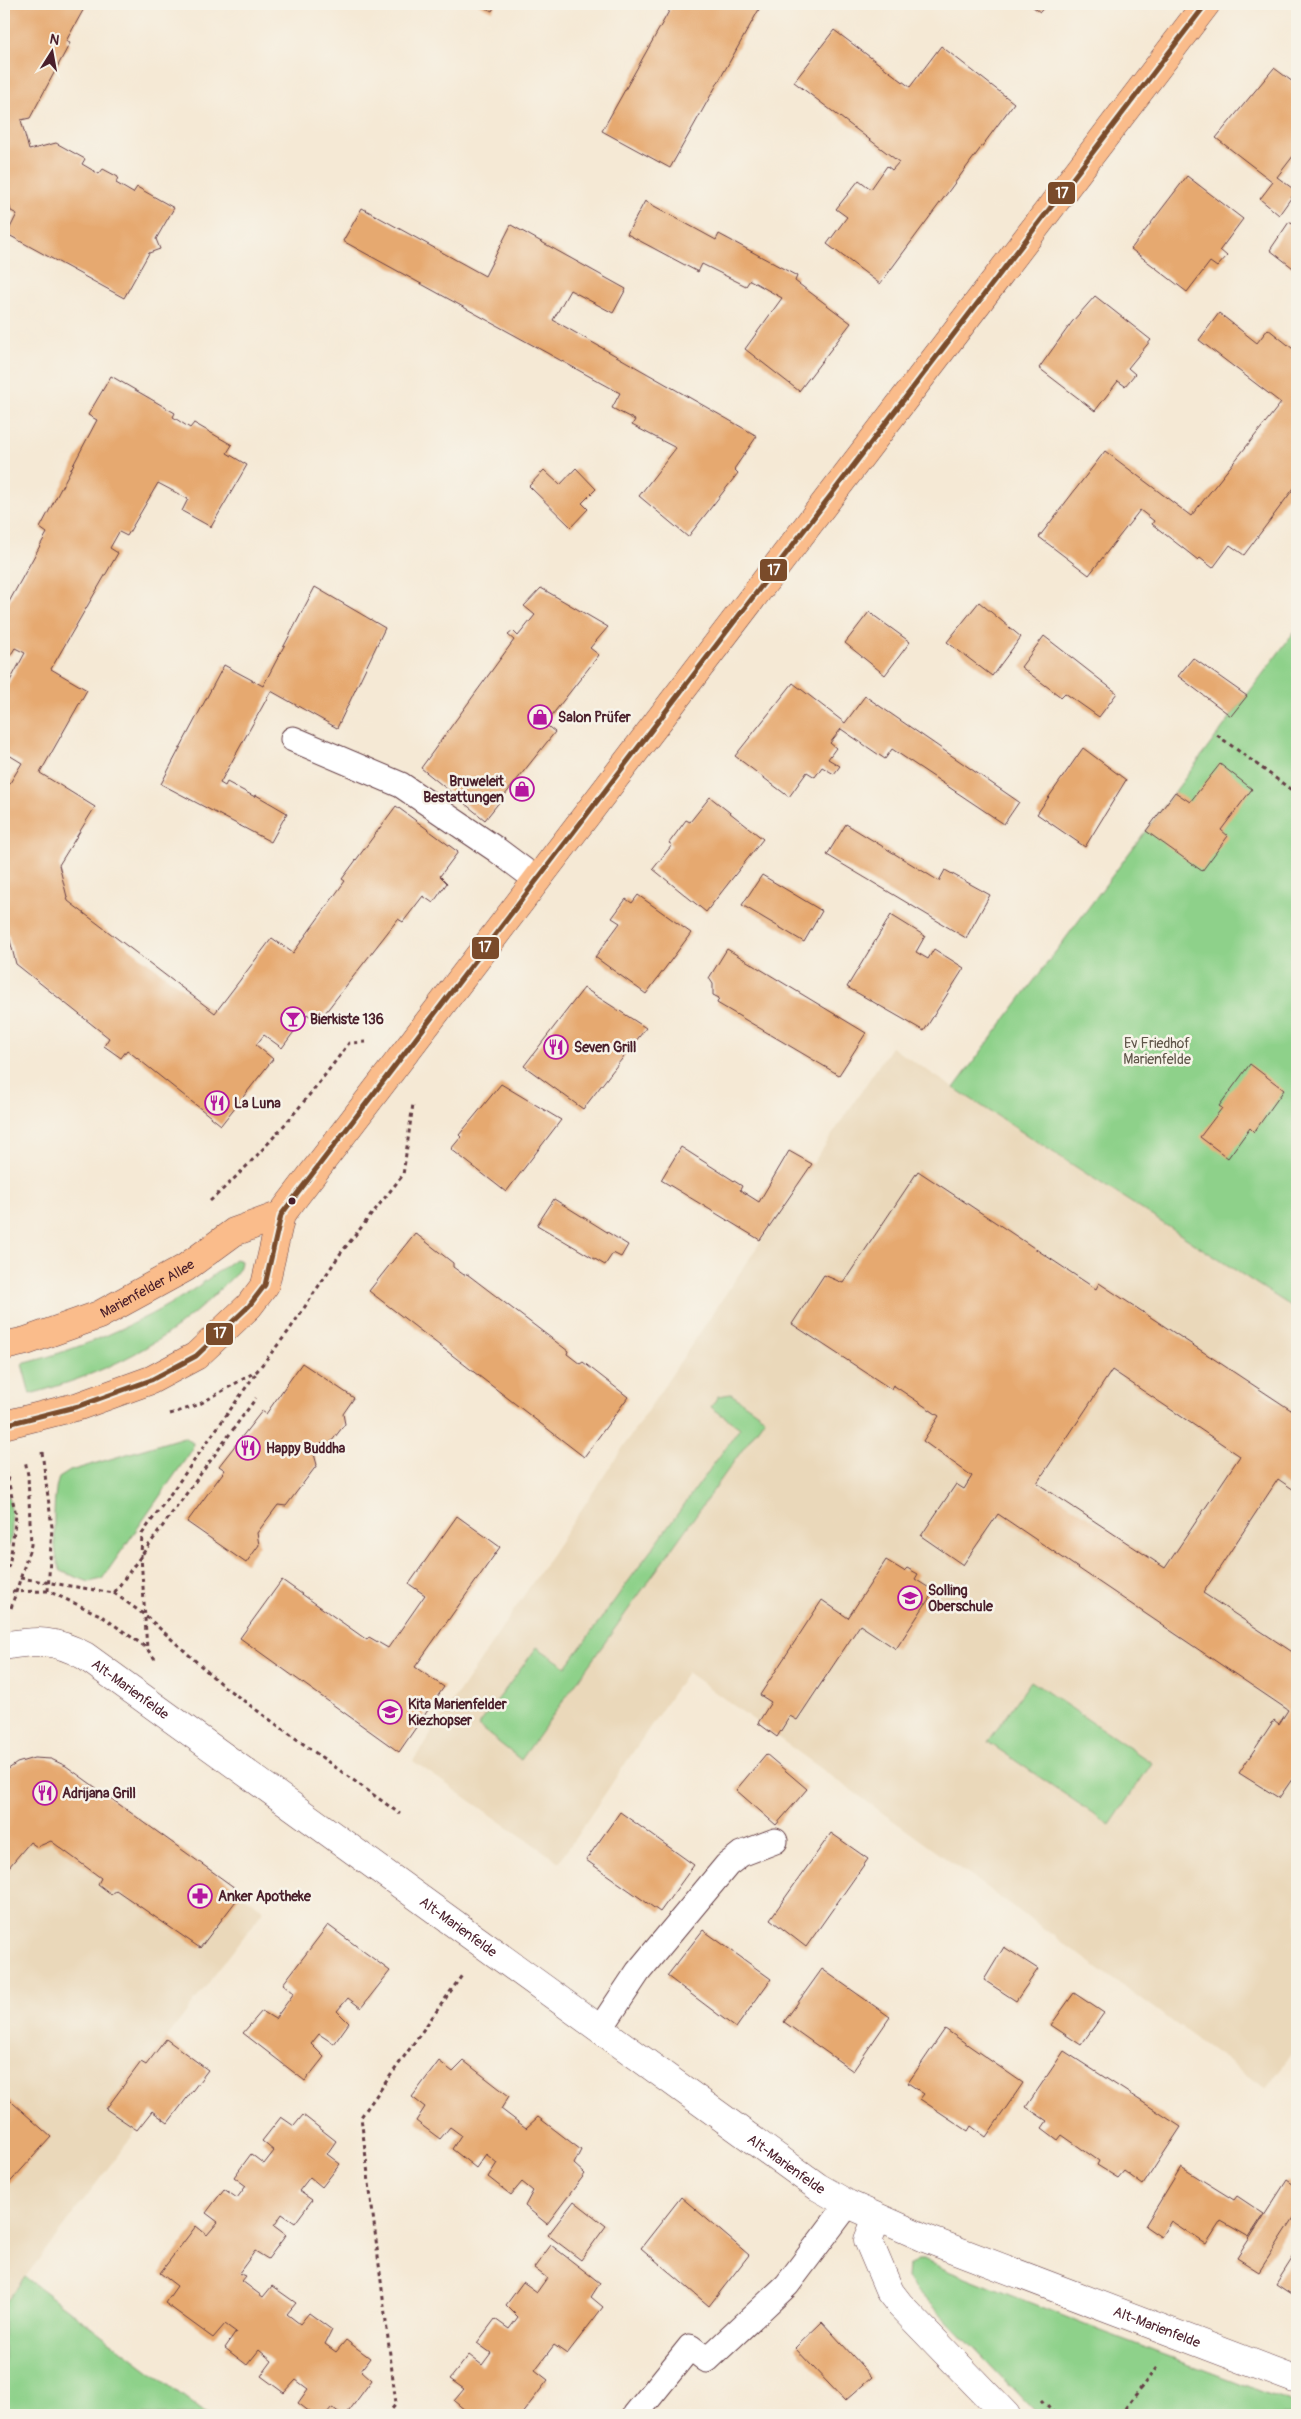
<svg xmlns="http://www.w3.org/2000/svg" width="1301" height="2419" font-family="Pangolin,sans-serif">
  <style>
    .built { fill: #ead8ba }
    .green { fill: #8ed18a; stroke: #6c785a }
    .building { fill: #e6a96f; fill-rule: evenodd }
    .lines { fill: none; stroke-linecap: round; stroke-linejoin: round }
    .lane-casing { stroke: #643d44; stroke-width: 27 }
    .street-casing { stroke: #643d44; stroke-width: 29 }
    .primary-casing { stroke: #643d44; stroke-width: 29 }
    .path { stroke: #643d44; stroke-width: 3; stroke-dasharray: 4 4; stroke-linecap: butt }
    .lane { stroke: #fff; stroke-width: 25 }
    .street { stroke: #fff; stroke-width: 28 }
    .primary { stroke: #fabc8b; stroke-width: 28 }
    .bus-1-casing { stroke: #f7f3e8; stroke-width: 9 }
    .bus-1 { stroke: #7a4b2a; stroke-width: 5 }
    .bus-dot { fill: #4a1f2b; stroke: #f7f3e8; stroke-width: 2 }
    .labels { text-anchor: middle; stroke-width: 5; stroke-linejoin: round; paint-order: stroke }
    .poi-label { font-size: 14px; font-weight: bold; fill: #4a1f2b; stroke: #f7f3e8; text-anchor: start }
    .park-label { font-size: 14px; fill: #5e5448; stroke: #f7f3e8 }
    .street-label { font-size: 14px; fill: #4a1f2b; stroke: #f7f3e8 }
    .line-badge { stroke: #f7f3e8; stroke-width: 2 }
    .badge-label { font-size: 14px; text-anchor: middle; font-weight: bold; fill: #fff }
  </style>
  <rect width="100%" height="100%" fill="#f7f3e8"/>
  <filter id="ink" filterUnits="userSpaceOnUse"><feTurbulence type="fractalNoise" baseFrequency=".02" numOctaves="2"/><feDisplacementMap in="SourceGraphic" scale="10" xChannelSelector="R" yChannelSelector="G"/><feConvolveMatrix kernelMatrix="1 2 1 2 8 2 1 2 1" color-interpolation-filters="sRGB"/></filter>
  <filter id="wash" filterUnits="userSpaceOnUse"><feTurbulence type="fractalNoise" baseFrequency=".0096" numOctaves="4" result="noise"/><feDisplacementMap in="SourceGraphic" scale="20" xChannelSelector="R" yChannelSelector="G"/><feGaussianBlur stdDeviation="1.12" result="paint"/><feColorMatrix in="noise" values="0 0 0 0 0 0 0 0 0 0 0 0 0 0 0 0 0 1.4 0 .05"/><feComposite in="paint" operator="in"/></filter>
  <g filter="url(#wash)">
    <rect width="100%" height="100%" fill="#f5e9d5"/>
    <path class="built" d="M891 1047 1297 1310V2046L1266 2089 687 1672 559 1862 413 1761Z
      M34 1758 51 1759 66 1766 264 1910 146 2065 171 2085 4 2305V1772L17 1763Z"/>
    <path class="green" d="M1297 628V1310L954 1088Z
      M235 1259 241 1261C241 1272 228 1281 221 1288 167 1344 104 1374 30 1394L22 1364C80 1349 137 1325 188 1293 204 1283 219 1270 235 1259Z
      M731 1394 765 1418 521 1760 478 1726 537 1647 566 1667 740 1428 711 1407 718 1396Z
      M184 1437 193 1443 192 1450 102 1579 89 1582 61 1571C52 1557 52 1493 59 1478L70 1471Z
      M4 1491C13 1497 14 1536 9 1545 8 1548 6 1549 4 1551Z
      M1031 1681 1152 1763 1110 1825 988 1742Z
      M918 2260H923L1096 2329 1297 2405V2415H1038L907 2279 908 2265Z
      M25 2277 208 2415H4V2305Z"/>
    <g id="blocks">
      <path class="building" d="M4 4H93L91 7 86 5 66 41 70 43 30 118 21 120 29 150 56 143 85 159 82 164 99 174 103 169 118 177 116 183 133 193 137 187 174 208 156 239 160 249 149 253 124 298 7 234 17 214 11 211 6 193H4Z
        M478 4H496L492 11Z
        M673 4H762L670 168 602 131Z
        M1029 4H1047L1040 12Z
        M834 30 910 87 941 46 1014 103 880 284 827 244 847 217 836 209 859 180 871 189 887 166 892 170 899 162 794 82Z
        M1274 68 1297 85V151L1277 177 1296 191 1279 215 1260 199 1273 182 1216 138Z
        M1187 176 1243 219 1220 250 1227 256 1217 267 1210 262 1187 292 1131 249Z
        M645 201 716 240 719 234 797 276 795 281 851 323 799 391 745 349 782 298 750 280 746 286 702 264 698 272 627 234Z
        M362 208 485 276 511 225 626 289 613 313 570 290 553 320 757 436 734 469 738 473 688 537 639 496 676 448 632 425 635 420 612 408 620 393 343 241Z
        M1297 217V271L1270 250 1289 222 1292 224Z
        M1095 296 1151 340 1128 368 1135 374 1125 386 1118 381 1095 411 1039 368 1072 322Z
        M1219 313 1257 343 1268 329 1297 352V484L1244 555 1230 545 1213 568 1200 558 1198 560 1152 524 1154 521 1140 510 1089 575 1039 537 1105 451 1191 516 1281 403 1199 340Z
        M111 376 175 413 173 417 190 428 194 423 232 445 227 453 247 465 211 527 182 511 188 499 158 483 127 536 119 532 110 548 118 553 51 669 87 690 40 773 95 807 59 865 68 901 215 1013 272 938 293 953 345 881 342 879 396 806 458 852 440 876 447 883 433 903 423 896 403 922 398 919 318 1022 307 1014 282 1048 264 1035 256 1045 273 1059 221 1125 127 1050 121 1058 104 1046 109 1038 16 964 4 917V793L22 763 4 752V692L25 653 15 648 10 656 4 652V611L47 533 40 528 97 420 88 415Z
        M576 468 596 489 582 503 588 509 571 527 529 486 544 470 560 485Z
        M315 587 385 628 337 728 271 691 220 783 225 786 227 782 255 797 256 795 287 813 271 842 161 784 224 665 263 686Z
        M541 588 608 627 590 648 599 655 545 724 555 732 485 820 421 768 514 640 508 635 513 631 518 636 535 615 524 606Z
        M979 602 1021 637 992 676 947 642Z
        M869 612 910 642 885 675 845 643Z
        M1044 636 1117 693 1099 717 1065 693 1061 697 1021 667Z
        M1193 658 1247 696 1231 716 1178 676Z
        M793 683 845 723 865 696 1019 802 1004 824 892 749 885 759 841 729 830 743 836 748 828 759 840 766 834 774 822 767 815 777 807 772 789 797 735 756Z
        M1083 748 1126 780 1085 847 1037 814Z
        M1220 764 1252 789 1221 830 1228 836 1202 871 1146 831 1175 792 1190 802Z
        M710 797 763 839 706 912 653 869 672 845 669 843 686 820 690 822Z
        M846 824 939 881 945 870 990 895 966 938 827 855Z
        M762 875 822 911 804 942 742 905Z
        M638 895 691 933 646 994 595 957 620 923 612 918 626 899 632 903Z
        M891 915 925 936 916 952 928 959 934 949 964 968 924 1031 847 987Z
        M727 949 866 1033 839 1075 717 1003 719 998 713 995V984L709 978Z
        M584 988 646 1028 583 1109 524 1066Z
        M1250 1064 1284 1090 1254 1132 1250 1128 1228 1158 1200 1137 1222 1108 1219 1106Z
        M501 1084 561 1120 506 1192 451 1149 461 1137 459 1135Z
        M681 1147 742 1186 740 1190 759 1202 789 1151 812 1164 760 1240 661 1180Z
        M918 1171 1096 1289 1099 1283 1297 1414V1492L1278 1479 1203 1593 1297 1655V1772L1279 1798 1239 1773 1274 1720 1279 1724 1288 1710 998 1514 963 1565 921 1536 956 1484 964 1489 972 1476 923 1441 939 1416 893 1385 891 1389 792 1324 824 1275 843 1283ZM1112 1370 1240 1456 1165 1568 1037 1483Z
        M554 1199 628 1245 621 1257 613 1253 605 1265 537 1225Z
        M415 1233 453 1263V1267L464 1275 467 1274 568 1351 567 1354 580 1364 583 1362 628 1397 584 1457 369 1291Z
        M302 1363 354 1398 343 1414 345 1424 328 1446 322 1443 314 1454 317 1465 286 1506 278 1505 257 1533 259 1545 246 1563 187 1522 225 1470 219 1466 262 1411 266 1414Z
        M457 1516 500 1547 415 1667 444 1687 399 1752 240 1638 282 1580 367 1640 369 1637 388 1648 425 1595 409 1584Z
        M886 1560 904 1571 907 1568 918 1574 915 1579 934 1591 896 1649 860 1625 797 1720 790 1716 777 1737 758 1723 771 1702 760 1695 822 1600 848 1618Z
        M766 1754 807 1789 776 1825 736 1790Z
        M34 1758 51 1759 66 1766 242 1893 200 1948 116 1890 111 1894 98 1884 101 1878 51 1841 37 1847 30 1842 4 1873V1772L17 1763Z
        M620 1812 694 1865 660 1912 586 1860Z
        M831 1833 868 1859 806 1947 770 1919Z
        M328 1925 390 1971 361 2008 348 1998 337 2011 349 2023 334 2044 319 2034 311 2044 324 2057 305 2081 243 2033 262 2011 275 2019 294 1993 283 1984Z
        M703 1930 771 1979 736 2028 667 1976Z
        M1004 1947 1038 1969 1016 2001 984 1980Z
        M822 1969 890 2017 853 2071 784 2022Z
        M1074 1993 1104 2013 1081 2045 1051 2025Z
        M945 2029 1023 2083 986 2137 971 2126 968 2131 920 2099 924 2094 908 2083Z
        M166 2039 208 2070 168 2123 152 2111 137 2130 106 2109 141 2062 146 2065Z
        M1064 2051 1181 2127 1143 2185 1124 2171 1118 2178 1097 2165 1099 2161 1062 2135 1058 2140 1042 2128 1047 2121 1026 2107Z
        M439 2061 453 2072 464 2061 509 2096 501 2109 526 2128 538 2117 581 2150 574 2164 585 2174 547 2224 525 2206 533 2191 522 2182 511 2195 488 2177 497 2163 486 2154 476 2168 452 2149 461 2135 450 2127 440 2139 416 2121 425 2107 412 2097Z
        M4 2095 51 2137 4 2189Z
        M303 2115 336 2141 327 2154 340 2164 322 2187 310 2177 299 2191 312 2200 295 2223 282 2214 274 2226 286 2235 268 2259 255 2251 239 2273 246 2276 242 2281 263 2297 272 2286 296 2303 287 2314 300 2324 309 2313 332 2330 325 2344 336 2352 346 2340 370 2358 361 2370 372 2380 346 2415H341L332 2408 326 2415H314L298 2403 308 2389 296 2380 284 2393 261 2376 272 2361 259 2350 247 2365 225 2348 236 2332 225 2324 213 2338 165 2303 177 2286 160 2273 196 2226 207 2235 218 2222 206 2213 224 2189 237 2198 246 2186 234 2177 251 2154 264 2164 274 2151 262 2141 281 2117 294 2126Z
        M1181 2167 1234 2200 1237 2196 1264 2214 1249 2237 1221 2221 1206 2244 1171 2221 1161 2237 1145 2226Z
        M1287 2180 1297 2187V2213L1259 2272 1237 2258Z
        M681 2197 749 2255 709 2306 641 2248Z
        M574 2201 606 2226 581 2260 548 2235Z
        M551 2245 600 2283 591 2297 603 2307 567 2354 554 2345 535 2370 548 2380 521 2415H471L454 2401 464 2389 450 2379 469 2355 482 2365 491 2353 477 2343 495 2319 509 2329 518 2317 506 2305 523 2282 537 2292 547 2278 534 2268Z
        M1297 2251V2298L1276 2284Z
        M822 2322 872 2377 845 2401 795 2348Z"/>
    </g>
  </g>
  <g filter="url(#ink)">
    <use href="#blocks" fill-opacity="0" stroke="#643d44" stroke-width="1"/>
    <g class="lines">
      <g class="lane-casing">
        <path id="lane" d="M293 739 401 785 497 850 537 880
          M600 2029 638 1972 727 1865 741 1854 775 1841
          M635 2415 690 2347 707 2360 787 2285 848 2204"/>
      </g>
      <g class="street-casing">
        <g id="street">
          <path id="s1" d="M4 1646C37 1640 54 1639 85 1656L818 2187 848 2204 927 2239 1297 2380"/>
          <path d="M877 2218 868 2240 890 2292 900 2305 1006 2415"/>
        </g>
      </g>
      <g class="primary-casing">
        <g id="primary">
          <path id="s2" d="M4 1346 26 1341 99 1315 185 1268 234 1232 281 1215"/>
          <path d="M4 1425 79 1406 151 1380 196 1356 249 1306 265 1285 281 1215 1206 4"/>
        </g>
      </g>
      <path class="path" d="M1217 735 1297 794
        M210 1201C263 1154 307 1100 349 1043L366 1042
        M170 1414 198 1405 257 1371 288 1332 340 1254 403 1175 413 1104
        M42 1452 52 1527 48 1591
        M4 1462 16 1515 10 1561 4 1579
        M20 1578 114 1593 256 1398
        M4 1592 48 1591 100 1615 147 1648
        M114 1593 146 1616 222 1685 400 1814
        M11 1608 31 1545 28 1475 25 1460
        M155 1659 147 1649 141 1556 142 1534 257 1372
        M1041 2400 1056 2415
        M387 2415 396 2404 361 2117 463 1974
        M1120 2415 1157 2367"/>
      <use href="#lane" class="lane"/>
      <use href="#street" class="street"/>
      <use href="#primary" class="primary"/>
      <g class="bus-1-casing">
        <path id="bus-1" d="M4 1425 79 1406 151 1380 196 1356 249 1306 265 1285 281 1215 1206 4"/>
      </g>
      <use href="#bus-1" class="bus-1"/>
    </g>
  </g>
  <defs>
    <g id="shop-ring" transform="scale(1.25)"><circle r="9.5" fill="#f7f3e8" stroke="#b5179e" stroke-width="1.5"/><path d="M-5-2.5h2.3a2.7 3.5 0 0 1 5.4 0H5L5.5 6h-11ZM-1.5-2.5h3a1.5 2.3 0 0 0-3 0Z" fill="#b5179e"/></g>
    <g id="bar-ring" transform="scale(1.25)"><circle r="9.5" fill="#f7f3e8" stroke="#b5179e" stroke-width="1.5"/><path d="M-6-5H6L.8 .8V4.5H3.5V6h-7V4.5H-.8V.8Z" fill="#b5179e"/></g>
    <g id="restaurant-ring" transform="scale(1.25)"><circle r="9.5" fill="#f7f3e8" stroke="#b5179e" stroke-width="1.5"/><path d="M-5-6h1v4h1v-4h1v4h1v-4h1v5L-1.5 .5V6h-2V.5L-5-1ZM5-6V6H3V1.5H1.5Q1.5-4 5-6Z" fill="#b5179e"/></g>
    <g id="school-ring" transform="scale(1.25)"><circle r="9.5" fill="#f7f3e8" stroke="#b5179e" stroke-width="1.5"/><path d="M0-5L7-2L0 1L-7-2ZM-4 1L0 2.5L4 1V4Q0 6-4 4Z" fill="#b5179e"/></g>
    <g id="pharmacy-ring" transform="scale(1.25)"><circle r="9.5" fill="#f7f3e8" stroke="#b5179e" stroke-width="1.5"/><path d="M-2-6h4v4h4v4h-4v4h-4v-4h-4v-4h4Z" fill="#b5179e"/></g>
  </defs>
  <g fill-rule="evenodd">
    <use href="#shop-ring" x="540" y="717"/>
    <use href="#shop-ring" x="522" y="789"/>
    <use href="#bar-ring" x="293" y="1019"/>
    <use href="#restaurant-ring" x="556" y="1047"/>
    <use href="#restaurant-ring" x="217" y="1103"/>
    <use href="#restaurant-ring" x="248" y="1448"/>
    <use href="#school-ring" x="910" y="1598"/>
    <use href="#school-ring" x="390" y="1712"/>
    <use href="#restaurant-ring" x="45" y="1793"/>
    <use href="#pharmacy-ring" x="200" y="1896"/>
  </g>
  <circle class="bus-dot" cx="292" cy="1201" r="4.5"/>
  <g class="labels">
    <g class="poi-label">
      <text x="558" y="722">Salon Prüfer</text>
      <text x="504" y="786" text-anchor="end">Bruweleit<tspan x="504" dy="16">Bestattungen</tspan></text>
      <text x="310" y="1024">Bierkiste 136</text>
      <text x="574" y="1052">Seven Grill</text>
      <text x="234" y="1108">La Luna</text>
      <text x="266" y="1453">Happy Buddha</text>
      <text x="928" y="1595">Solling<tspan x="928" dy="16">Oberschule</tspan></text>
      <text x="408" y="1709">Kita Marienfelder<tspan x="408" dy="16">Kiezhopser</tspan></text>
      <text x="62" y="1798">Adrijana Grill</text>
      <text x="218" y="1901">Anker Apotheke</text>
    </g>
    <g class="park-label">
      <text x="1157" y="1048">Ev Friedhof<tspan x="1157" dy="16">Marienfelde</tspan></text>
    </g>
    <g class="street-label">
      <text dy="5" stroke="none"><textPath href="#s2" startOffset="155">Marienfelder Allee</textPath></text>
      <text dy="5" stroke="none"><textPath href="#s1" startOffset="140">Alt-Marienfelde</textPath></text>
      <text dy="5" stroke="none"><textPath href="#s1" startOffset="545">Alt-Marienfelde</textPath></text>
      <text dy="5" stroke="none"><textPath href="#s1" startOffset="950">Alt-Marienfelde</textPath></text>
      <text dy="5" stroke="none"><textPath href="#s1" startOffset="1356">Alt-Marienfelde</textPath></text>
    </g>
  </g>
  <g class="line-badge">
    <rect x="1047" y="181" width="29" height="24" rx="5" fill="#7a4b2a"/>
    <rect x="759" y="558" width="29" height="24" rx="5" fill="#7a4b2a"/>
    <rect x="471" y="936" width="29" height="24" rx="5" fill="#7a4b2a"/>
    <rect x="205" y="1322" width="29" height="24" rx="5" fill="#7a4b2a"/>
  </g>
  <g class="badge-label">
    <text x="1062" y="198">17</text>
    <text x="774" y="575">17</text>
    <text x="485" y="952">17</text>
    <text x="220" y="1338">17</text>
  </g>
  <rect width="1301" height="2419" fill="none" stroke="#f7f3e8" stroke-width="20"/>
  <g transform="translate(52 52) rotate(11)" stroke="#f7f3e8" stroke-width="4" paint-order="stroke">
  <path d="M0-4L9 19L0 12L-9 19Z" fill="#4a1f2b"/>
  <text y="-8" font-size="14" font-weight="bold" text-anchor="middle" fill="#4a1f2b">N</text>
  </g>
</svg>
